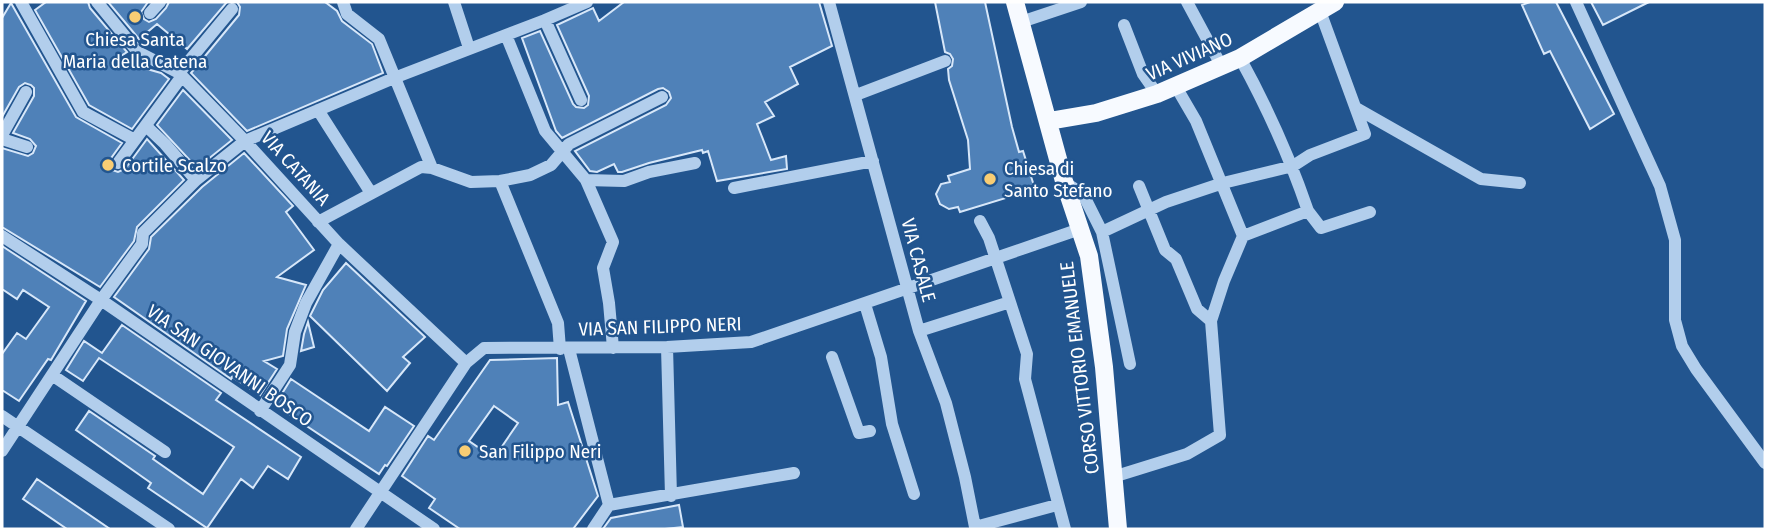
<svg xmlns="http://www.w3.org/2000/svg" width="1767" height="531" font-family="'Fira Sans Condensed',sans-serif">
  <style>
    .building { fill: #4f81b8; stroke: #d7e7f9; stroke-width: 2; fill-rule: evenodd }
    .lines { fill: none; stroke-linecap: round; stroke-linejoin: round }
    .minor { stroke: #b2ceec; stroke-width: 12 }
    .major { stroke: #f7faff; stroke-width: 18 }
    .poi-dot { fill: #f8cd74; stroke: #22558f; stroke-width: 2.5 }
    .labels { text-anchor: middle; stroke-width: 5; stroke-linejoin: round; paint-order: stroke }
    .poi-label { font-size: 19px; fill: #fff; stroke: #22558f; text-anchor: start }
    .street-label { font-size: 19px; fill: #fff; stroke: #22558f }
  </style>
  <rect width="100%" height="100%" fill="#22558f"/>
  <path class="building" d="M46 2H88L90 8 127 52 115 60 161 73 169 79 132 129 89 105 35 10Z
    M108 2H148L141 12 144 19 149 22 156 19 166 8 169 2H227L187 49 157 24 139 39Z
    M237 2H325L337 11 342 21 372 44 383 73 247 131 191 73 239 15 240 7Z
    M624 2H819L832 46 790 67 798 84 765 102 774 116 757 124 771 160 786 156 787 169 717 181 708 151 703 153 702 150 649 163 622 172H618L614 164 597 172 590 171 575 151 666 105 671 98 669 92 663 88 658 89 562 138 556 131 522 38 540 31 573 104 576 107 584 108 588 105 589 96 557 25 593 8 599 21Z
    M935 2H985L1012 127 1019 152 1023 151 1035 189 960 212 958 207 949 209 940 204 936 194 941 184 950 182 948 176 970 169 968 140 949 80 948 69 952 66 953 59 950 54 945 52Z
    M1530 2H1556L1614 114 1590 129 1550 51 1544 54 1522 5Z
    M1591 2H1649L1603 25Z
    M11 3 76 117 122 143 109 161 112 170 118 172 125 169 147 139 184 180 137 227 134 241 100 287 2 227V148L28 156 33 153 36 146 30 139 13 133 34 96V88L31 85 25 83 19 87 2 117V18Z
    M183 90 232 140 197 168 157 125Z
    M244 153 293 206 286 212 314 250 277 277 306 285 287 329 283 356 264 361 277 369 260 395 232 377 231 379 114 297 149 249 151 237 202 187Z
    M2 246 86 301 51 360 48 359 19 401 2 390V354L17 333 26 339 49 307 23 290 17 299 2 289Z
    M346 263 425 337 403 357 410 363 387 391 310 316 323 290Z
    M308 322 314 347 301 351 304 334Z
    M122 325 221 393 216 400 301 457 288 479 268 466 253 488 241 479 207 528 148 488 151 483 76 430 89 411 155 456 153 459 203 494 234 447 99 358 83 381 66 370 84 341 102 353Z
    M557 358 558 405 568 402 598 496 573 529H460L429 508 435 499 402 476 428 436 434 440 490 360ZM494 406 518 423 494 458 469 441Z
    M291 379 369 431 385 407 414 426 387 466 385 465 379 474 275 405Z
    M37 479 110 529H67L23 499Z
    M679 505 683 527 665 529H603L611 518Z"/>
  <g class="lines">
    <path class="minor" d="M21 2 83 112 135 140
      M97 2 138 52 179 73 245 141 339 244 466 363
      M343 2 347 14 379 39 432 168
      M454 2 469 48
      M829 2 919 331 946 403 965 477 975 527 1057 505
      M1187 2 1222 67
      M1576 2 1660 186 1675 240V320L1682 346 1696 369 1765 463
      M150 13 160 2
      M545 20 581 100
      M1021 22 1081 2
      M1124 25 1143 74 1157 94
      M506 35 545 131 586 180 613 242 603 268 609 303 613 348
      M1240 58C1267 107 1290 158 1308 211
      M179 73 232 9
      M1175 85 1196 121 1243 236
      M856 95 945 61
      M1356 108 1481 179 1520 183
      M318 110 371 193
      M146 126 165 144 196 180
      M2 135 26 92
      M2 139 27 147
      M118 163 182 76
      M586 180 624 181 649 172 695 163
      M500 181 558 323 560 349
      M1064 182 1083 194 1102 232 1130 364
      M1139 186 1165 250 1176 259 1197 309 1211 321
      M734 188 873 161
      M980 221 989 238 1027 354 1025 379 1065 529
      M318 222 421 167 432 168 471 182 500 181 530 175 551 165 569 144 662 97
      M1102 232 1166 202 1223 183 1293 166 1310 155 1365 134 1320 11
      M2 236 101 300 434 529
      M1243 236 1308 211 1321 228 1370 212
      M865 304 881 357 892 424 914 494
      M919 331 1010 302
      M667 347 671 496
      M569 349 609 505
      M832 357 859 433 870 431
      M52 375 165 452
      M260 411 290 365 295 332 306 303 339 244
      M2 416 169 529
      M2 451 101 300 142 244 143 233 196 180 245 141 394 78 545 20 587 2
      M1113 477 1187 454 1220 435 1211 321 1224 281 1243 236
      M356 529 466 363 484 348 667 347 751 342 1080 229
      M593 529 609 505 794 473"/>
    <path class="major" d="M1015 2 1064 181 1089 256 1104 367 1118 529
      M1049 121 1096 113 1157 94 1240 58 1335 2"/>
  </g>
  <g class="poi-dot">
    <circle cx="135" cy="17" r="7"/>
    <circle cx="108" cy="165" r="7"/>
    <circle cx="990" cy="179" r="7"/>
    <circle cx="465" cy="451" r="7"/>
  </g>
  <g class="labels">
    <g class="poi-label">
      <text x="135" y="46" text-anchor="middle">Chiesa Santa<tspan x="135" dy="22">Maria della Catena</tspan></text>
      <text x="122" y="172">Cortile Scalzo</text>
      <text x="1004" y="175">Chiesa di<tspan x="1004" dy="22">Santo Stefano</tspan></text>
      <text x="479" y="458">San Filippo Neri</text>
    </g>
    <g class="street-label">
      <text transform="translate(1189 56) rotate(-24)" y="7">VIA VIVIANO</text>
      <text transform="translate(296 168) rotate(48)" y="7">VIA CATANIA</text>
      <text transform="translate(919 260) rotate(75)" y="7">VIA CASALE</text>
      <text transform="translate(660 326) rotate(-2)" y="7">VIA SAN FILIPPO NERI</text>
      <text transform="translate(230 365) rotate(35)" y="7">VIA SAN GIOVANNI BOSCO</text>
      <text transform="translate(1079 368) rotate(-97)" y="7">CORSO VITTORIO EMANUELE</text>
    </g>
  </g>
  <rect width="1767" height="531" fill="none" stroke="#ffffff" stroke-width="7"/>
</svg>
